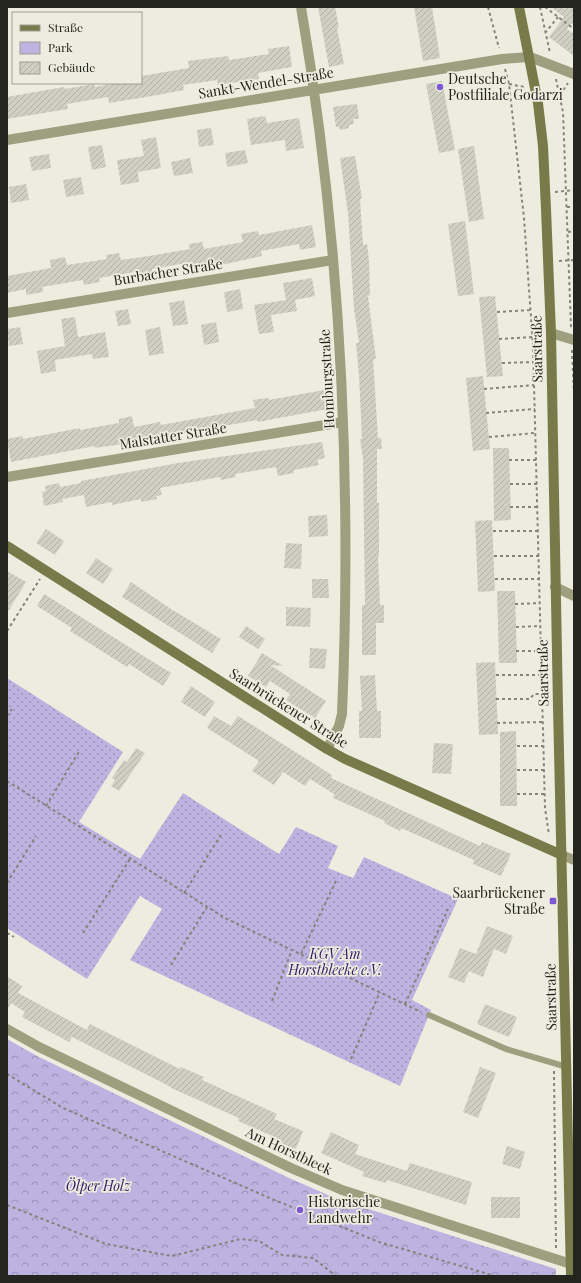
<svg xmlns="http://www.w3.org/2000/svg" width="581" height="1283" font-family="'Playfair Display',serif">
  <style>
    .green { fill: url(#green-dots) }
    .forest { fill: url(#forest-crowns) }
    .building { fill: url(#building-hatch) }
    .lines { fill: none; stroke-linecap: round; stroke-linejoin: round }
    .path { stroke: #84847b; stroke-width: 2; stroke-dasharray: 3 3; stroke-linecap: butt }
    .lane { stroke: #9e9f7f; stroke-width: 6 }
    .street { stroke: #9e9f7f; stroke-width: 10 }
    .secondary { stroke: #797a4a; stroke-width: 10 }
    .poi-dot { fill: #7c58d2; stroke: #ededdf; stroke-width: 1.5 }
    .labels { text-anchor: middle; stroke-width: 3.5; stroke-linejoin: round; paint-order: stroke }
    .poi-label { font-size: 14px; fill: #252520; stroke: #ededdf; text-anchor: start }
    .street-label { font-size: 14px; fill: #252520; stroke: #ededdf }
    .park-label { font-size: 14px; font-style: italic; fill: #371b6c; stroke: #ededdf }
  </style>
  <defs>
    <pattern id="green-dots" width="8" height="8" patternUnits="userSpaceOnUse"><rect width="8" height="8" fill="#bcb3e0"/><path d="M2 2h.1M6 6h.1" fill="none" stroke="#9991b5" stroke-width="1.8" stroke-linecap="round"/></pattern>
    <pattern id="forest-crowns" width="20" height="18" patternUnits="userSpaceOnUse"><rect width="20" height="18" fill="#bcb3e0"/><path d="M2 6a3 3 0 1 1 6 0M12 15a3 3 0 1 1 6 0" fill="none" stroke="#9991b5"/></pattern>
    <pattern id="building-hatch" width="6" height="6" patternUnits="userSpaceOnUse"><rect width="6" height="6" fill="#cfd0c2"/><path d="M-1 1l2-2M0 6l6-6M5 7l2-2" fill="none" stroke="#b2b2a6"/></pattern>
  </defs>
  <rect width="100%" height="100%" fill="#ededdf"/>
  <path class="green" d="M7 678 123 752 79 822 140 859 183 793 279 854 296 827 338 846 328 868 353 878 364 857 458 899 412 1000 431 1010 400 1086 130 960 162 909 140 896 87 979 7 928Z"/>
  <path class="forest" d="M7 1039 37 1056 287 1177 337 1199 556 1269V1276H7Z"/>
  <path class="building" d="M318 7H335L339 27 337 28 344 64 329 67Z
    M414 7H432L440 58 423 61Z
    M551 7H574V25L571 23 567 29 574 34V56L549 37 564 17Z
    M289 46 292 67 258 73 259 79 218 85 217 80 183 85 184 90 152 96 109 103 108 97 67 104 68 109 7 119V97L64 87 65 89 94 84 95 87 117 83H141V76L189 68 188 61 228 56 229 60 269 54 268 49Z
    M442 81 455 150 439 153 426 84Z
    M357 104 359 119H353L354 124 349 125V128L340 130 339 127H336L333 107Z
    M265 116 267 123 299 118 304 148 286 151 285 140 251 145 247 119Z
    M211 128 214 145 199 147 197 130Z
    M156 137 161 168 138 172 139 182 121 185 117 160 144 156 141 140Z
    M102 145 106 167 92 170 88 147Z
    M474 146 484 219 469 222 458 149Z
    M245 150 248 163 227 167 225 153Z
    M49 154 51 168 32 171 29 157Z
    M355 156 362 199H360L363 245 367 244 369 261 370 295 368 296 376 359H373L378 438H381L382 449H377V503H379V557H378L380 605H384V623H376V655H362V605H365L363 459 360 439H362L359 375 356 343H359L354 309 348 213 340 158Z
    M190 158 193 173 174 176 171 162Z
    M81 177 84 194 66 197 63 180Z
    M26 184 29 200 11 203 9 187Z
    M465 221 474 294 458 296 448 224Z
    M312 225 316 247 300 250 299 244 261 251 262 256 217 266V263L193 267 192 262 152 269 153 277 137 280 135 272 99 278 100 282 84 285 83 280 42 287 43 292 26 295V289L7 293V276L51 268 50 260 65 257 67 265 107 259 106 255 119 253 121 260 149 256 190 249 189 244 202 242 204 249 243 242 241 234 258 231 259 235Z
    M312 278 315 296 295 300 297 311 271 315 274 332 259 334 254 305 286 300 283 283Z
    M240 289 243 309 227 312 224 292Z
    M495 296 503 376 487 377 479 297Z
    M184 300 188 324 173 326 169 303Z
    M128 309 131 324 118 326 115 311Z
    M75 317 78 337 105 332 109 357 93 359 92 354 55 360 56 371 41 374 37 351 65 346 61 319Z
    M216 322 219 342 204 345 201 325Z
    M20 327 23 344 9 346 7 329Z
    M160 327 164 353 149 356 145 330Z
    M483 376 490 449 473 451 466 378Z
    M324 390 327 409 258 422 257 420 123 444 95 448V446L11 462 7 439 23 436V439L80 428V430L119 423V419L132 416 134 427 160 422 161 425 255 408 253 400 268 398 269 400Z
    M322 442 325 458 317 460 319 465 294 470V473L278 476 276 467 235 474 236 477 221 480 220 477 160 488 162 495 156 496 157 499 141 502V499L112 505V502L86 507 84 495 62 499 63 502 44 506 42 492 46 491 45 486 59 483 60 487 81 483V481L178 463Z
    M493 448H509L511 520 494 521Z
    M327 515 328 536 309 537 308 516Z
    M492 520 495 591 478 592 475 521Z
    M46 529 64 541 55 555 36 543Z
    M286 543 302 544 301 569 284 568Z
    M96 558 113 569 103 584 86 573Z
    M7 571 26 582 7 613Z
    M312 579H328L329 598H312Z
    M131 582 171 609 221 639 212 653 122 597Z
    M497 591H515L517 663H499Z
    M44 594 171 673 163 686 129 664 127 667 70 631 72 628 37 606Z
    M286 607 311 608 310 627 286 626Z
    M246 626 265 639 258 649 239 637Z
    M310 648 327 649 325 669 309 668Z
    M262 653 283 666 270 665 326 701 315 718 286 700 290 694 270 681 266 687 248 676Z
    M495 662 498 734 479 735 476 663Z
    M375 675 377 711H381V738H359V711H362L360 676Z
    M191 686 215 702 205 717 181 702Z
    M214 716 231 726 238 716 332 775 331 778 480 846 482 842 511 854 501 876 473 864 474 860 401 828 400 831 384 823 385 821 333 798 334 794 310 779 305 786 283 772 274 785 252 771 259 761 207 728Z
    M516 731 517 806H500V732Z
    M434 743 453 744 451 774 432 773Z
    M136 748 145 753 119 791 111 786 115 780 112 778 124 760 127 762Z
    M487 926 513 936 506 954 494 949 483 977 469 971 464 983 448 977 460 948 476 954Z
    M7 976 22 986 18 993 87 1030 90 1024 180 1069 181 1067 204 1077 202 1080 277 1114 274 1119 303 1131 296 1149 276 1142 277 1138 238 1121 239 1118 171 1088V1087L72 1037 69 1042 22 1017 25 1012 11 1003 7 1011Z
    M485 1004 517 1017 509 1037 477 1024Z
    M480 1067 496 1073 478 1118 463 1112Z
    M331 1132 359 1145 355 1154 407 1171 410 1163 472 1182 466 1205 387 1180 386 1183 362 1176 364 1172 321 1153Z
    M507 1146 525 1152 520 1169 502 1164Z
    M491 1197H520V1218H491Z"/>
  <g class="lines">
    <path class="path" d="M488 7 499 48
      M540 7 550 53
      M545 7 574 29
      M545 33 558 17
      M505 69 509 84 524 218 533 346 545 808 549 835
      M556 79 563 112 571 328
      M509 84 524 87
      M547 92 560 95
      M560 95 568 83
      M555 192 574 190
      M567 207H574
      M568 232 574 231
      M559 261 574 260
      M497 312 531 310
      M499 339 533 337
      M572 350 574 395
      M502 363 534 362
      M484 389 534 385
      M486 413 535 409
      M489 437 535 433
      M509 460H536
      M510 484H537
      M510 507H537
      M493 531H538
      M494 556H539
      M495 579H539
      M515 604 540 603
      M516 627 540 626
      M7 631 40 579
      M516 651H541
      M496 675H542
      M496 699H530L534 694H542
      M7 716 12 709
      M497 723 543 722
      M517 746H543
      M517 770H544
      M7 781 225 918 421 1012
      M517 794H545
      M46 806 80 750
      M7 883 36 836
      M184 893 221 835
      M7 933 14 937
      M83 933 130 859
      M301 954 337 879
      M171 965 207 907
      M272 1001 292 950
      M405 1004 448 909
      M351 1059 380 992
      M554 1071 556 1249
      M7 1074 63 1108 272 1199 379 1242 495 1276
      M7 1205 106 1244 172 1256 241 1239 259 1241 282 1255 313 1258 336 1276"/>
    <path class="lane" d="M429 1015 506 1049 567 1067"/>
    <path class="street" d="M301 7C341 241 352 477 342 714L339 726 327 749
      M7 140 502 59 530 57 574 74
      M7 313 333 260
      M551 333 574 340
      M7 477 343 422
      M555 587 574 596
      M562 855 574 860
      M7 1029 39 1047 291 1168 342 1190 574 1265"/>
    <path class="secondary" d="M519 7 538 103 543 146 546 209 551 333 558 707 571 1276
      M7 546 327 749 345 759 562 855"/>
  </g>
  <g class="poi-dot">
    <circle cx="440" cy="87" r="4"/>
    <rect x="549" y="897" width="8" height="8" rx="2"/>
    <circle cx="300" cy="1210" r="4"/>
  </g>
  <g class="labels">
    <g class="poi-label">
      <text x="448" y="84">Deutsche<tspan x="448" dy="16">Postfiliale Godarzi</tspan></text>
      <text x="545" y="898" text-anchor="end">Saarbrückener<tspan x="545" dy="16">Straße</tspan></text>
      <text x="308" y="1207">Historische<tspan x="308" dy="16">Landwehr</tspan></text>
    </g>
    <g class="street-label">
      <text transform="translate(266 83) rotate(-9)" y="5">Sankt-Wendel-Straße</text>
      <text transform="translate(168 272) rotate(-9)" y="5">Burbacher Straße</text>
      <text transform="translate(537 349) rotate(-91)" y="5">Saarstraße</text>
      <text transform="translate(327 379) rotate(-93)" y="5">Homburgstraße</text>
      <text transform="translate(173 436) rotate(-9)" y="5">Malstatter Straße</text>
      <text transform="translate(543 673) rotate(-91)" y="5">Saarstraße</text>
      <text transform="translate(289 708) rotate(32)" y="5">Saarbrückener Straße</text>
      <text transform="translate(551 997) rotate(-91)" y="5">Saarstraße</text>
      <text transform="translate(289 1151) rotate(25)" y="5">Am Horstbleek</text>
    </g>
    <g class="park-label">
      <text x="335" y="959">KGV Am<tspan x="335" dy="16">Horstbleeke e.V.</tspan></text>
      <text x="98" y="1191">Ölper Holz</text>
    </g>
  </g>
  <rect width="581" height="1283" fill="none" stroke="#252520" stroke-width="16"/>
  <rect x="12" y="12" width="130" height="72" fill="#ededdf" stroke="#9d9d93"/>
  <rect x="20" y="25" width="20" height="6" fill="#797a4a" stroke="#9d9d93"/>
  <text x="48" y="32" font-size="12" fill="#252520">Straße</text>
  <rect x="20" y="42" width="20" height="12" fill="#bcb3e0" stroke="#9d9d93"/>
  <text x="48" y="52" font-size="12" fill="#252520">Park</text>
  <rect x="20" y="62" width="20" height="12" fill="url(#building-hatch)" stroke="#9d9d93"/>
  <text x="48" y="72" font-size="12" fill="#252520">Gebäude</text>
</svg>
